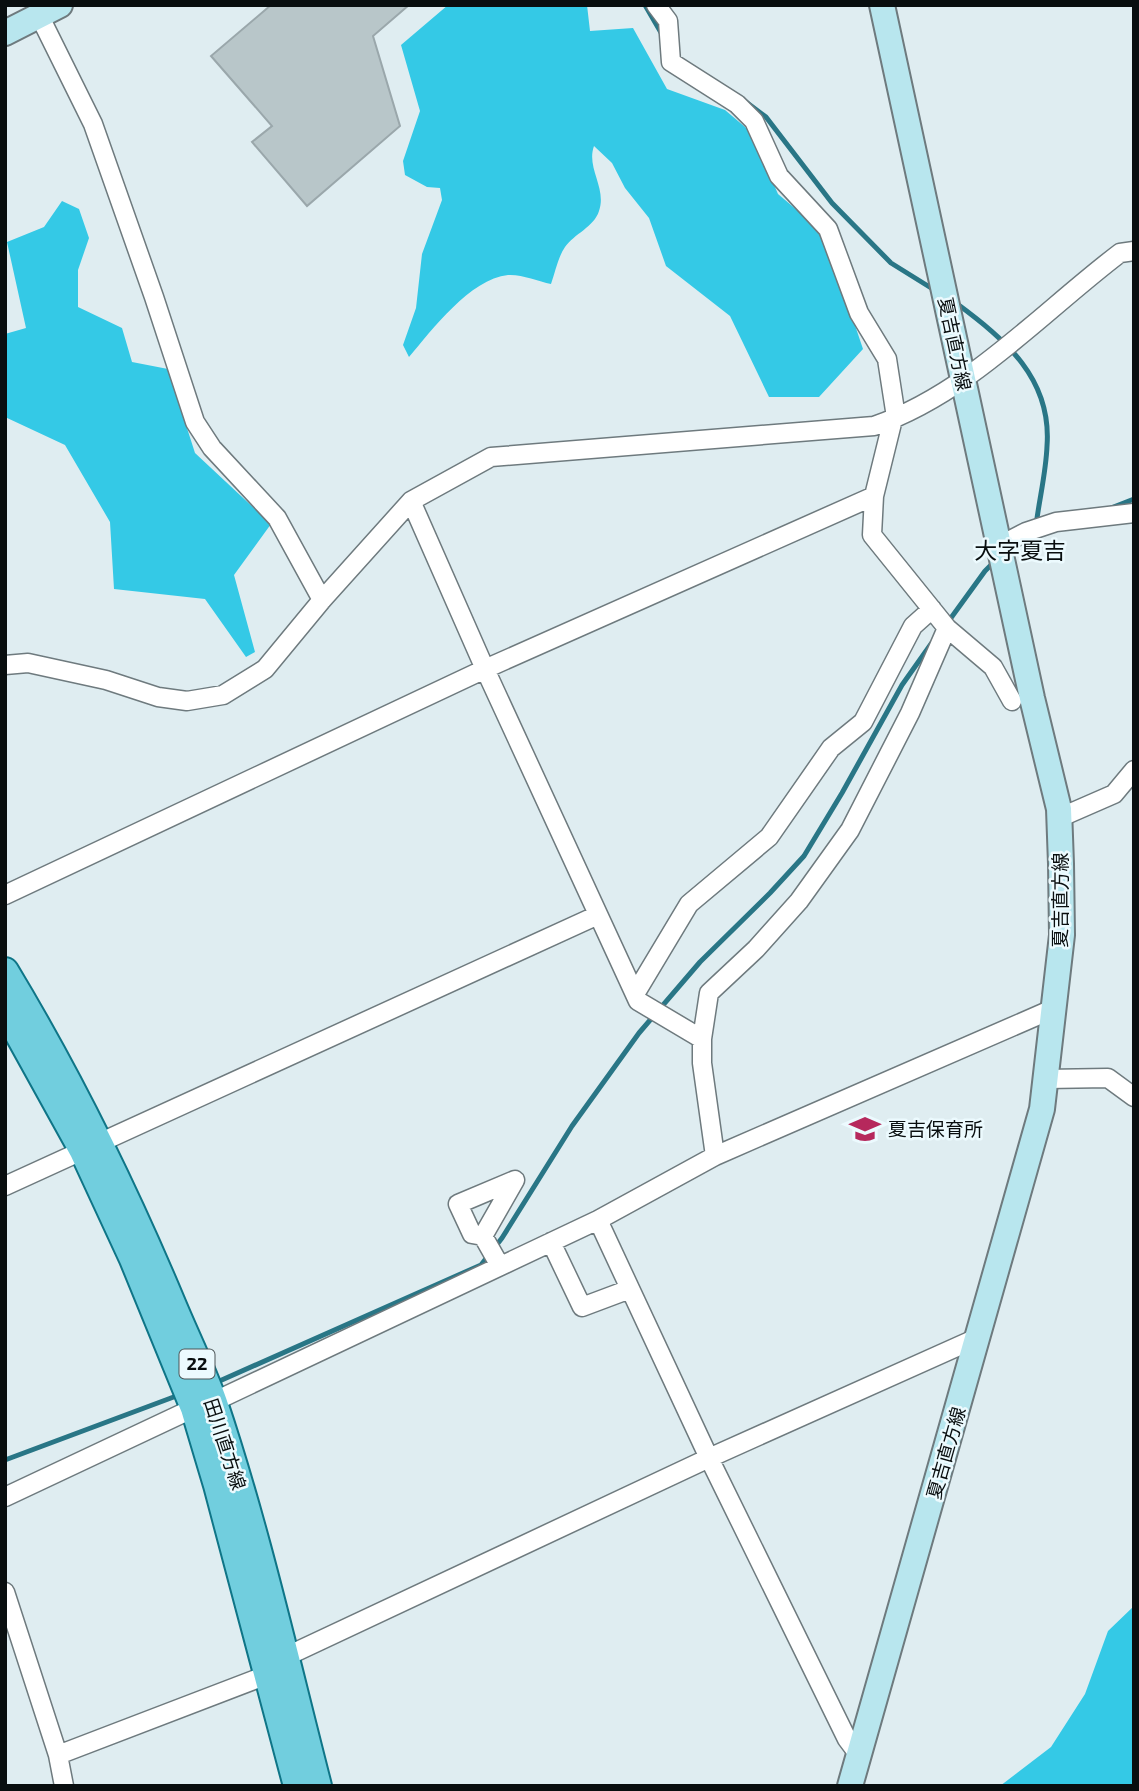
<svg xmlns="http://www.w3.org/2000/svg" width="1139" height="1791" font-family="'Exo 2','Noto Sans JP',sans-serif">
  <style>
    .forest { fill: #34c9e6 }
    .lines { fill: none; stroke-linecap: round; stroke-linejoin: round }
    .stream { stroke: #297686; stroke-width: 5 }
    .building { fill: #b8c6c9; stroke: #9aa7ab; stroke-width: 2 }
    .street-casing { stroke: #6e7a7e; stroke-width: 21 }
    .secondary-casing { stroke: #6e7a7e; stroke-width: 28 }
    .primary-casing { stroke: #0f7587; stroke-width: 30 }
    .street { stroke: #fff; stroke-width: 18 }
    .secondary { stroke: #b8e6ee; stroke-width: 24 }
    .primary { stroke: #71cede; stroke-width: 26 }
    .labels { text-anchor: middle; stroke-width: 5; stroke-linejoin: round; paint-order: stroke }
    .shield { fill: #ecfafe; stroke: #4d5557; stroke-width: 2 }
    .shield-label { font-size: 18px; font-weight: bold; fill: #090e0f }
    .street-label { font-size: 19px; fill: #090e0f; stroke: #ecfafe }
    .poi-label { font-size: 19px; fill: #090e0f; stroke: #ecfafe; text-anchor: start }
    .quarter-label { font-size: 23px; fill: #090e0f; stroke: #ecfafe }
  </style>
  <rect width="100%" height="100%" fill="#dfedf1"/>
  <path class="forest" d="M448 5H587L590 31 633 28 667 89 725 110 751 132 778 194 824 233 863 349 819 397H769L730 316 666 266 649 218 625 188 612 163 594 146C586 168 607 188 599 211 594 227 574 234 565 247 558 257 555 273 551 284 538 281 521 274 508 275 470 279 432 330 409 357L403 345 416 308 422 254 442 200 440 188 427 187 405 175 403 161 420 111 401 45Z
    M62 201 79 209 89 238 78 270V307L122 328 132 362 168 369 195 453 271 524 234 575 255 652 246 657 205 599 114 589 110 522 65 445 5 417V334L26 328 7 242 44 227Z
    M1134 1606V1786H1000L1051 1747 1085 1694 1108 1631Z"/>
  <g class="lines">
    <path class="stream" d="M645 5 663 36
      M746 102 766 117 832 203 891 263 936 291
      M956 303C1006 340 1052 379 1047 446 1046 473 1039 500 1036 526
      M1111 508 1134 499
      M948 622 985 571 995 561
      M215 1383 481 1265 502 1238 572 1126 639 1033 700 962 770 893 804 856 842 793 902 685 931 644
      M5 1460 179 1395"/>
  </g>
  <path class="building" d="M271 5H409L373 36 400 126 307 206 252 142 272 126 211 56Z"/>
  <g class="lines">
    <g class="street-casing">
      <path id="street" d="M656 5 668 21 671 62 737 104 754 121 779 176 828 229 859 313 887 359 896 417
        M39 15 93 124 154 297 195 422 212 448 277 518 322 600
        M893 419 874 496 872 535 947 628 993 667 1012 701
        M411 501 485 669 638 1001 702 1039
        M999 546 1026 532 1056 522 1134 513
        M5 665 28 663 106 680 158 697 187 701 223 695 265 669 322 600 411 501 491 457 874 426C968 394 1042 312 1120 253L1134 251
        M1059 818 1114 794 1134 770
        M5 895 485 669 874 496
        M635 994 689 904 769 837 831 748 863 722 913 626 932 609
        M1046 1079 1108 1078 1134 1097
        M715 1156 702 1063V1039L709 993 756 949 799 901 850 830 910 713 947 628
        M5 1186 598 915
        M598 1220 709 1458 847 1739 859 1755
        M483 1236 515 1180 458 1204 472 1234 483 1236 500 1266
        M551 1242 582 1307 630 1289
        M5 1497 194 1408 213 1402 598 1220 715 1156 1055 1008
        M5 1592 58 1755 64 1786
        M58 1755 267 1675 285 1657 709 1458 979 1337"/>
    </g>
    <g class="secondary-casing">
      <path id="secondary" d="M5 33 60 5
        M850 1786 1042 1109 1062 935 1061 864 1059 809 1032 698 882 5"/>
    </g>
    <g class="primary-casing">
      <path id="primary" d="M5 971C69 1077 123 1187 171 1301 185 1335 202 1369 214 1403 256 1528 285 1658 318 1786
        M5 1010 83 1151 133 1259 194 1408 217 1485 297 1786"/>
    </g>
    <use href="#street" class="street"/>
    <use href="#secondary" class="secondary"/>
    <use href="#primary" class="primary"/>
  </g>
  <defs>
    <g id="school-bare" transform="scale(2.415)"><path d="M0-5L7-2L0 1L-7-2ZM-4 1L0 2.5L4 1V4Q0 6-4 4Z" fill="#b6285c" stroke="#ecfafe" stroke-width="2.5" paint-order="stroke"/></g>
  </defs>
  <g fill-rule="evenodd">
    <use href="#school-bare" x="865" y="1129"/>
  </g>
  <g class="labels">
    <rect class="shield" x="179.5" y="1349.5" width="35" height="29" rx="5"/>
    <g class="shield-label">
      <text x="197" y="1370">22</text>
    </g>
    <g class="street-label">
      <text transform="translate(955 344) rotate(78)" y="7">夏吉直方線</text>
      <text transform="translate(1060 900) rotate(-90)" y="7">夏吉直方線</text>
      <text transform="translate(225 1444) rotate(72)" y="7">田川直方線</text>
      <text transform="translate(946 1453) rotate(-74)" y="7">夏吉直方線</text>
    </g>
    <g class="poi-label">
      <text x="888" y="1136">夏吉保育所</text>
    </g>
    <g class="quarter-label">
      <text x="1020" y="559">大字夏吉</text>
    </g>
  </g>
  <rect width="1139" height="1791" fill="none" stroke="#090e0f" stroke-width="14"/>
</svg>
